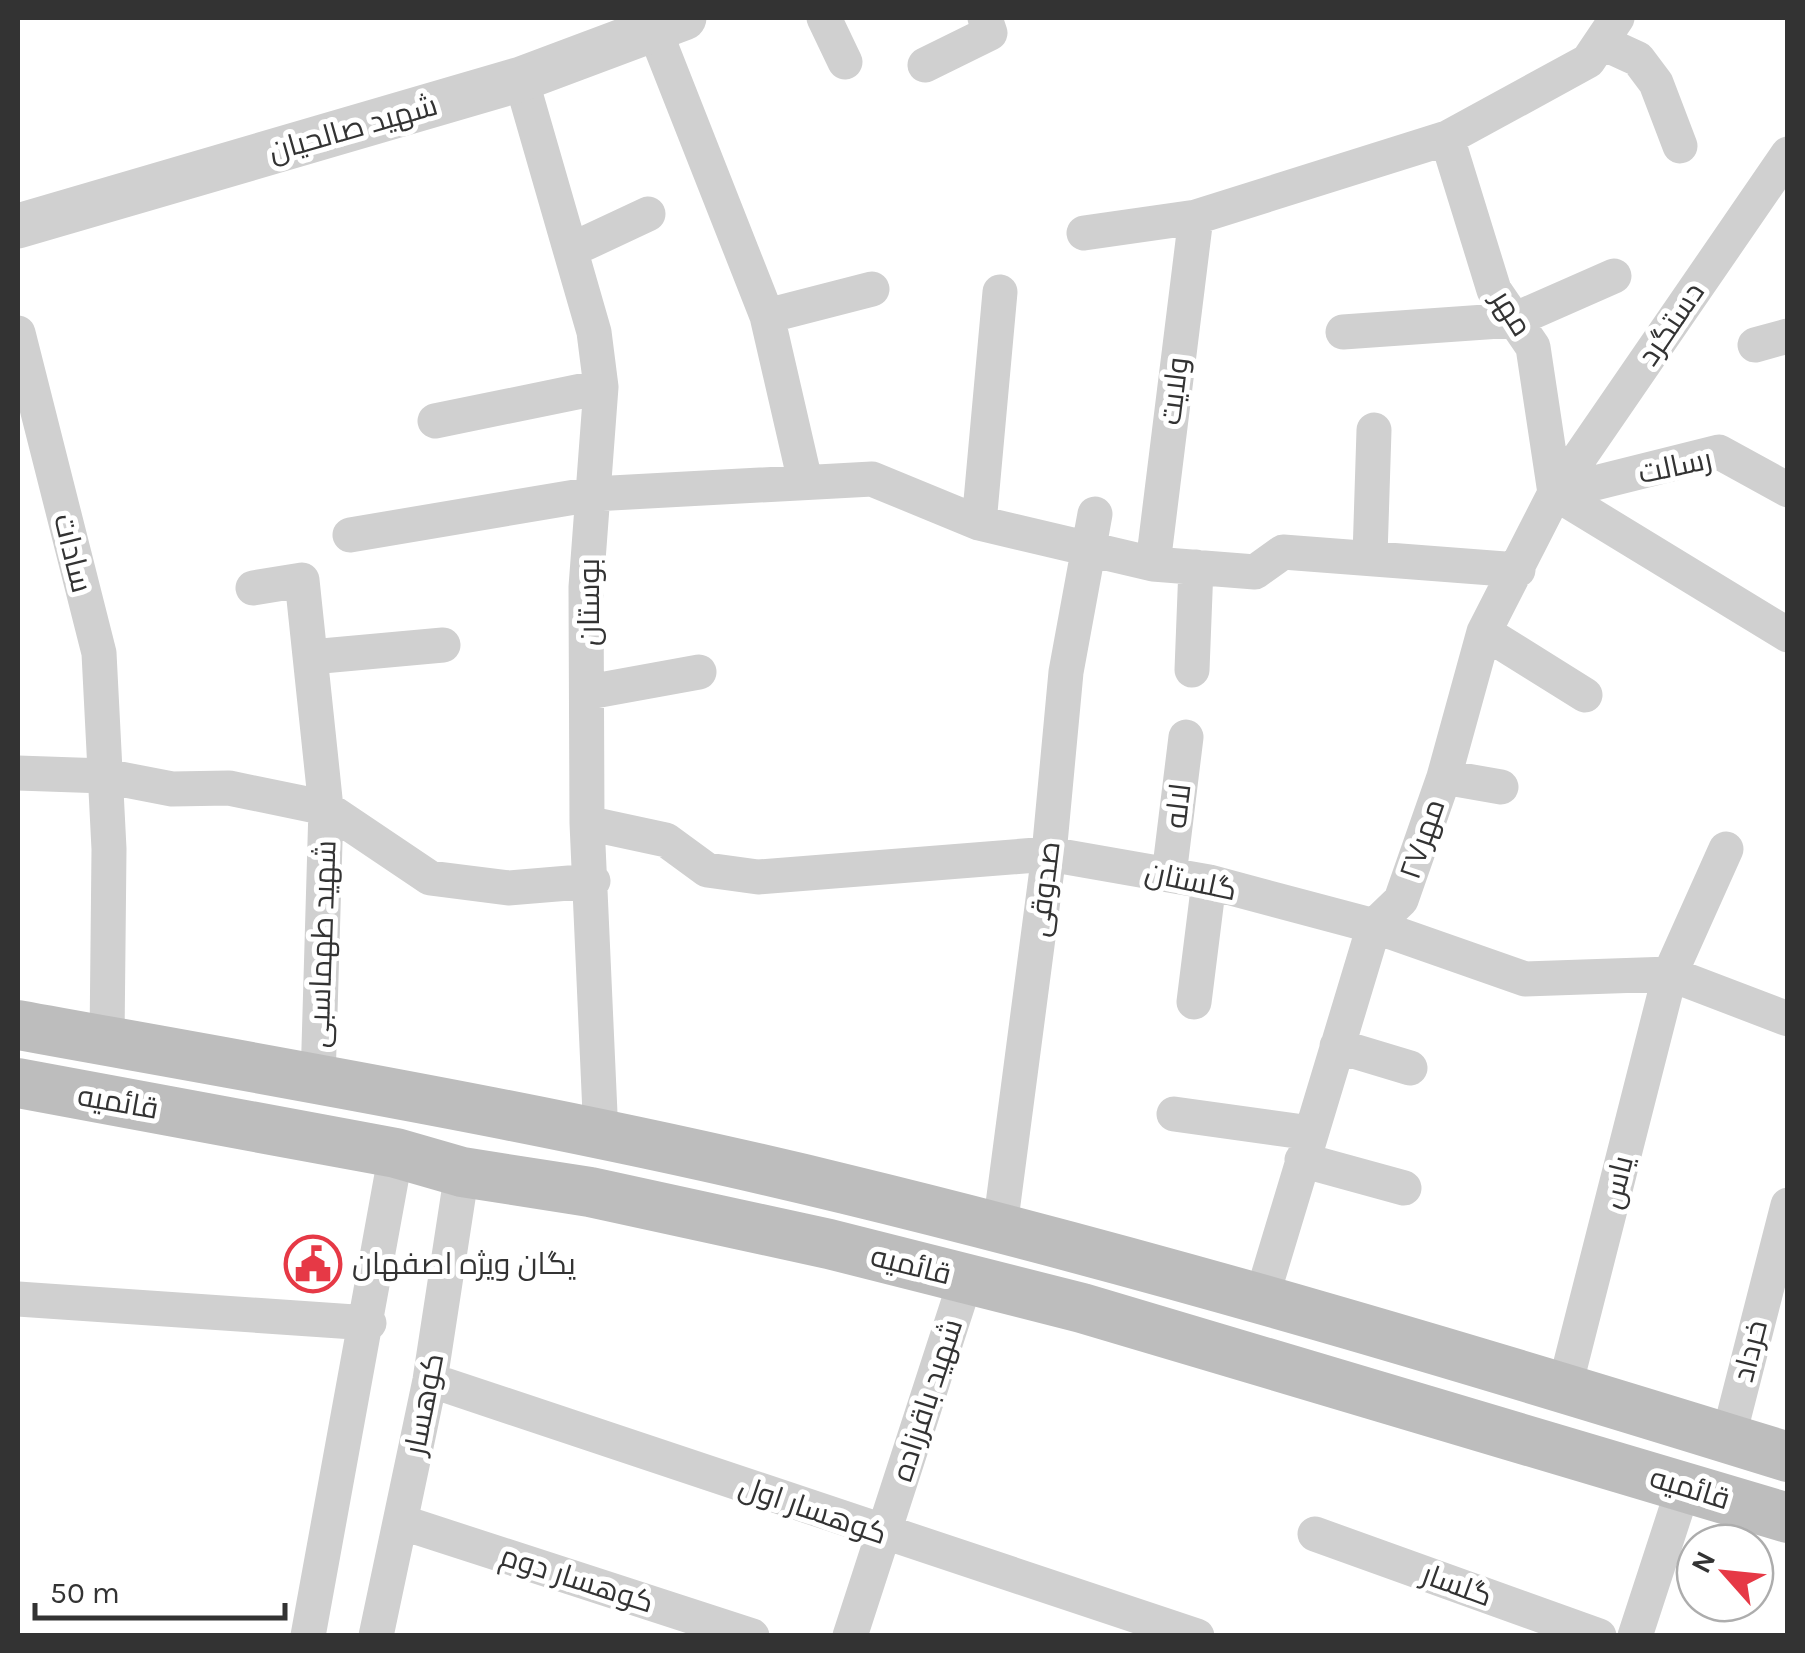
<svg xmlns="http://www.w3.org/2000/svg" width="1805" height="1653" font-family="Karla,Cairo,sans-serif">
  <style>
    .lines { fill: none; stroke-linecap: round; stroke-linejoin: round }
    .minor { stroke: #d0d0d0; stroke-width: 35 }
    .tertiary { stroke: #d0d0d0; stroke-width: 45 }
    .secondary { stroke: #bdbdbd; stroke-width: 50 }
    .labels { text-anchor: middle; stroke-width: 10; stroke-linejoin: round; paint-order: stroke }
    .street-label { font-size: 30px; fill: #333; stroke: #fff }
    .poi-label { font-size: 30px; fill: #333; stroke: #fff; text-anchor: start }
  </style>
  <rect width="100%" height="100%" fill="#fff"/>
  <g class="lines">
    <path class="minor" d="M824 18 845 62
      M654 29 767 316 805 481
      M1601 42 1638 59 1656 83 1680 146
      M925 65 990 33 985 18
      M521 79 594 332 601 387 586 587 587 823 601 1136
      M1447 138 1494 290 1533 347 1555 493
      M1084 233 1196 217 1447 138 1588 61 1617 18
      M571 250 648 214
      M767 316 872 289
      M1343 332 1514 320 1614 276
      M18 333 99 653 109 849 107 1041
      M1755 345 1788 336
      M435 421 601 387
      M1555 493 1788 635
      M1555 493 1719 452 1788 490
      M979 523 1000 292
      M350 535 593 494 872 479 979 523 1153 564 1255 572 1283 552 1518 570
      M1370 556 1374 430
      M1153 564 1196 217
      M253 588 302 580 326 808 318 1081
      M1484 632 1585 695
      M311 657 443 645
      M1192 670 1196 567
      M589 692 699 672
      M18 773 105 776 172 789 229 788 326 808 430 878 508 888 593 881
      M1444 777 1501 787
      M587 823 666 840 707 870 758 877 1049 854 1209 882 1374 926 1525 979 1670 974 1788 1019
      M1169 875 1186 737
      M1194 1002 1209 882
      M1337 1046 1410 1068
      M1174 1114 1311 1133
      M1302 1160 1404 1188
      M1000 1227 1049 854 1066 672 1095 514
      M18 1299 369 1323
      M1261 1300 1374 926 1401 900 1444 777 1484 632 1555 493 1788 154
      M430 1380 1197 1636
      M1564 1390 1670 974 1726 849
      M1728 1439 1788 1205
      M401 1522 752 1636
      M1315 1534 1599 1636
      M308 1636 396 1153
      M376 1636 430 1380 462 1172
      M850 1636 966 1279
      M1635 1636 1684 1486"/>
    <path class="tertiary" d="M18 226 521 79 684 18"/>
    <path class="secondary" d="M18 1025C294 1075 572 1122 845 1189 1162 1266 1475 1360 1788 1457
      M18 1083 396 1153 462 1172 590 1192 829 1244 1082 1308 1788 1518"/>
  </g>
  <defs>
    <g id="civic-ring" transform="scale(2.875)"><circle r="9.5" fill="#fff" stroke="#e63946" stroke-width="1.5"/><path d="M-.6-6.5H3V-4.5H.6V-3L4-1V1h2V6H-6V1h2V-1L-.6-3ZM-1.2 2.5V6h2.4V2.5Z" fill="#e63946"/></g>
  </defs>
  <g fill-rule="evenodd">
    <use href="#civic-ring" x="313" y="1264"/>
  </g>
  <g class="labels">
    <g class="street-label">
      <text transform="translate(353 128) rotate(-16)" y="10">شهید صالحیان</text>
      <text transform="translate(1512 313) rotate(58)" y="10">مهر</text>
      <text transform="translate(1671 324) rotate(-56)" y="10">دستگرد</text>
      <text transform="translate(1174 391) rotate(-83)" y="10">ولایت</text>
      <text transform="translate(1675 466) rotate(-12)" y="10">رسالت</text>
      <text transform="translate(73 553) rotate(76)" y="10">سادات</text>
      <text transform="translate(589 602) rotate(-90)" y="10">بوستان</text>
      <text transform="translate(1178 806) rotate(-83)" y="10">لاله</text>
      <text transform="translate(1422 839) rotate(-71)" y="10">مهر۲۷</text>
      <text transform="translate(1191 881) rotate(12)" y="10">گلستان</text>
      <text transform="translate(1044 889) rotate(-83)" y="10">صدوقی</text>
      <text transform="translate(322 944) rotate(-88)" y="10">شهید طهماسبی</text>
      <text transform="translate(118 1102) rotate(10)" y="10">قائمیه</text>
      <text transform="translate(1617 1182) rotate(-76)" y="10">یاس</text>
      <text transform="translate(911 1265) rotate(14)" y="10">قائمیه</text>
      <text transform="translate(1750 1351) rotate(-76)" y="10">خرداد</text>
      <text transform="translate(927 1400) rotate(-72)" y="10">شهید باقرزاده</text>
      <text transform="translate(424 1404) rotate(-79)" y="10">کوهسار</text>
      <text transform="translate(1690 1488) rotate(17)" y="10">قائمیه</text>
      <text transform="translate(813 1510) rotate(19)" y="10">کوهسار اول</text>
      <text transform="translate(577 1579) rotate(18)" y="10">کوهسار دوم</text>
      <text transform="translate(1457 1585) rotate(20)" y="10">گلسار</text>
    </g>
    <g class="poi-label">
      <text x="352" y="1274">یگان ویژه اصفهان</text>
    </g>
  </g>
  <rect width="1805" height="1653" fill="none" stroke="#333333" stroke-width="40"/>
  <g transform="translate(1725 1573) rotate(297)"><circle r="48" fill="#ffffff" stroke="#adadad" stroke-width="2.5"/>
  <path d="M0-8L18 38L0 25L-18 38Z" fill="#e63946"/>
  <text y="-15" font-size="28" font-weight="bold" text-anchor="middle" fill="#333333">N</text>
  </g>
  <path d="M35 1603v15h250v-15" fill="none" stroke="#333333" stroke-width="5"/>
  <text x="50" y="1603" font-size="30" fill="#333333" stroke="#ffffff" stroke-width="8" paint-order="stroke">50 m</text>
</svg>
